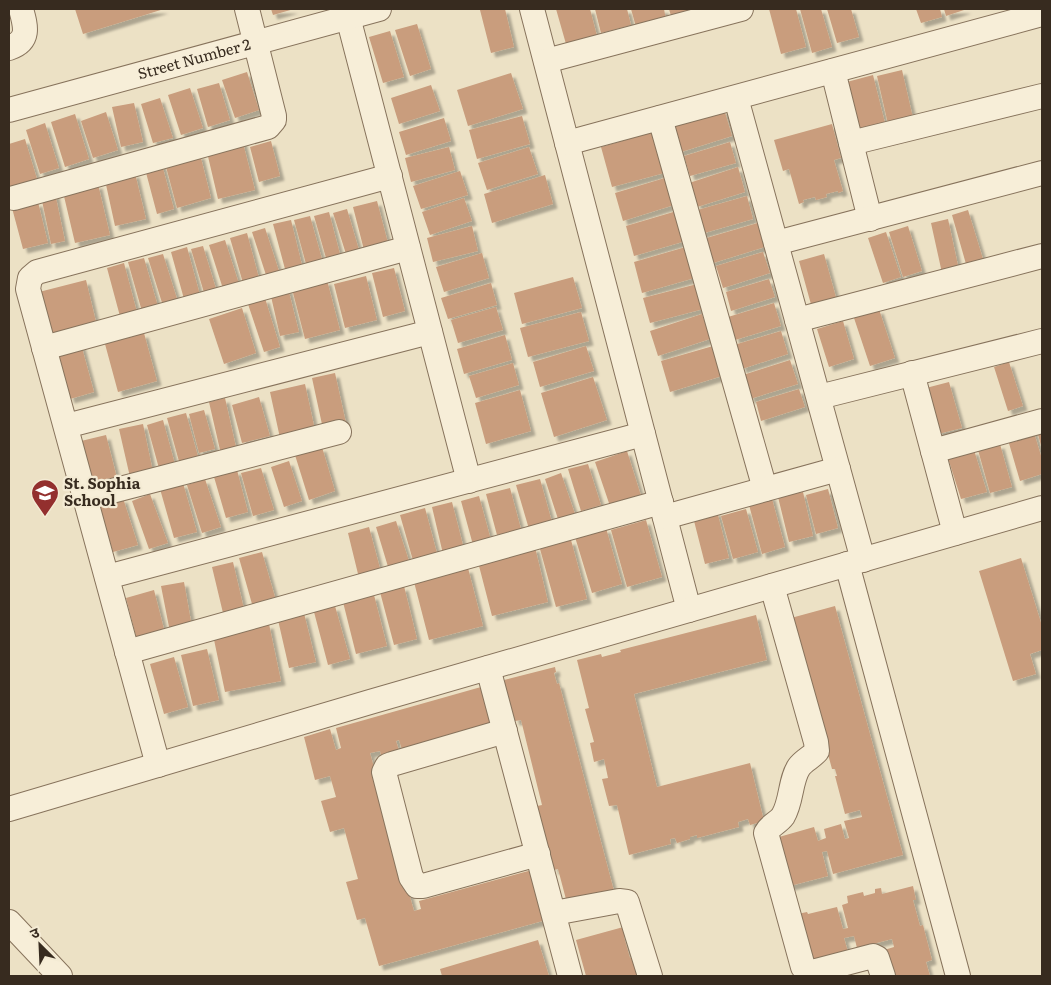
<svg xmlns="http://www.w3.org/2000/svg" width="1051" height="985" font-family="Literata,'Noto Sans Devanagari',serif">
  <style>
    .building { fill: #c99d7d; filter: url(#shadow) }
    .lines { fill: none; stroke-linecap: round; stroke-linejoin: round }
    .minor-casing { stroke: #87735c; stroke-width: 26 }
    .minor { stroke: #f7eed8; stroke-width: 24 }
    .labels { text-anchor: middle; stroke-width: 4.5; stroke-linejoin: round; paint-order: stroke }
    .street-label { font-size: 15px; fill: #372b1f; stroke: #f4ebd4 }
    .poi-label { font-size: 15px; font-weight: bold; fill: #372b1f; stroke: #f4ebd4; text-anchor: start }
  </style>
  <defs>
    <filter id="shadow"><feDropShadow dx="4.5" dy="4.5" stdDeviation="1" flood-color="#0004"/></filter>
  </defs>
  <rect width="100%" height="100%" fill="#ece1c5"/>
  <path class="building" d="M75 9H164L83 34Z
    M271 9H294L273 15Z
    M486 9H505L514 47 491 53 480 10Z
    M556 9H590L597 36 566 44Z
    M595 9H627L631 25 601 33Z
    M631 9H664L666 20 636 27Z
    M669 9H696L671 16Z
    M769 9H796L806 47 781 54Z
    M800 9H821L832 47 812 53Z
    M827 9H851L859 37 837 43Z
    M916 9H940L942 17 921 23Z
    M944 9H967L946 16Z
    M417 24 431 69 410 76 395 30Z
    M390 31 404 77 383 83 369 37Z
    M902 70 913 118 888 124 877 76Z
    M247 72 259 110 235 118 222 80Z
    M511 73 523 109 468 126 457 90Z
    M873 75 885 123 856 131 843 83Z
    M219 83 230 120 208 127 197 89Z
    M431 85 440 111 399 124 391 98Z
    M190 88 203 128 181 135 168 95Z
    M160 98 173 138 153 143 141 104Z
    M134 103 143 142 121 147 112 107Z
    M724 109 732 136 678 153 670 126Z
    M106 112 118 150 93 158 81 121Z
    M75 114 89 159 65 167 51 122Z
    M522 116 530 144 477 159 469 130Z
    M444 118 451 141 406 155 399 132Z
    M45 123 59 168 40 174 26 130Z
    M832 124 841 158 834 160 843 191 838 193V191L826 194 827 197 816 200 815 197 803 200 804 202 799 204 789 169 783 171 774 140Z
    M657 131 668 172 612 187 601 147Z
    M25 139 37 179 9 188V144Z
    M242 139 255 190 218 199 206 148Z
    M271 141 280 176 259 182 250 147Z
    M730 142 736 163 690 176 684 156Z
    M449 147 455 170 411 182 405 158Z
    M529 147 538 174 487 190 478 163Z
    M200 154 211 198 177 208 165 163Z
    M161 161 174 209 157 214 144 165Z
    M738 167 745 192 697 207 689 183Z
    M460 171 468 195 421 209 413 186Z
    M135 173 146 219 115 226 105 180Z
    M545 175 553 204 492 223 484 194Z
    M668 177 677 204 623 221 615 193Z
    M98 184 110 235 75 243 63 192Z
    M55 193 65 241 51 244 41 196Z
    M747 196 753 219 701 234 694 211Z
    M464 198 472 221 430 235 422 212Z
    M377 201 388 243 364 250 353 207Z
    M38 202 48 243 23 249 12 208Z
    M347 209 359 250 346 254 333 213Z
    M680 210 689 240 634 256 626 226Z
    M968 210 983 259 966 264 952 215Z
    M329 212 340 254 326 258 314 216Z
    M310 216 322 259 306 264 294 220Z
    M948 219 959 270 942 273 931 223Z
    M291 220 302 265 285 269 273 224Z
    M761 222 768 246 710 264 703 239Z
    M472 226 478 251 433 262 427 238Z
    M908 226 922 271 903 277 889 232Z
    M265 228 279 271 266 275 252 232Z
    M886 232 901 277 883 283 868 238Z
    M247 233 259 278 243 283 230 238Z
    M225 240 240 287 224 292 209 245Z
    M203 246 217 292 205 296 191 249Z
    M689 246 698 277 642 293 634 262Z
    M187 247 200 295 184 299 171 252Z
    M763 252 770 273 723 288 716 266Z
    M482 253 489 278 444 292 436 267Z
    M163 254 178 302 163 306 148 258Z
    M824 254 837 301 812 308 799 261Z
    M144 258 159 310 143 315 128 262Z
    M124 263 138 316 121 320 107 268Z
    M394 268 405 311 383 317 372 273Z
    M366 276 377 320 345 328 334 284Z
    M573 277 582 308 522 324 514 293Z
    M769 279 775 297 731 311 726 292Z
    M86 280 97 326 50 337 39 292Z
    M327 280 340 330 305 339 292 289Z
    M491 283 497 305 448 319 441 298Z
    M701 283 707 308 650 323 643 298Z
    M288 288 299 332 280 336 270 292Z
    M265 298 280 347 264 352 248 304Z
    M774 303 781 326 735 340 728 317Z
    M496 307 503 330 458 343 451 320Z
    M242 308 256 353 224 364 209 319Z
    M879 309 895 358 870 366 854 318Z
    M581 312 589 341 528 357 520 328Z
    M702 314 710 339 658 356 650 331Z
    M843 321 854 359 829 367 817 329Z
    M781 331 788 354 742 369 734 345Z
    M144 333 157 381 118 392 105 344Z
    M505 335 512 360 464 374 457 349Z
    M81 344 94 392 70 399 56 351Z
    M586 346 594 371 540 387 533 362Z
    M713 346 722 376 670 392 661 361Z
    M790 360 798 384 750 399 743 375Z
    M1009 362 1023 406 1008 411 994 367Z
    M513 363 519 385 476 398 469 376Z
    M335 373 346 423 323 429 312 378Z
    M593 377 607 420 554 437 541 393Z
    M949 382 962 428 938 434 926 388Z
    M305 384 315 430 280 438 270 392Z
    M799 389 805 407 761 421 756 402Z
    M520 390 531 431 486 444 475 403Z
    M259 397 270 436 242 443 232 405Z
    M225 398 236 447 220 450 209 402Z
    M204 410 215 449 199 453 189 414Z
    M186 413 199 460 180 465 167 418Z
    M163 420 176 468 160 472 147 425Z
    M143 424 153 472 130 477 119 429Z
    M1032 426 1042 459V474L1020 481 1006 433Z
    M1042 430V449L1037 431Z
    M106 435 118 482 93 489 81 441Z
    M1000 444 1012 487 990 493 978 450Z
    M322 447 335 491 309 500 295 455Z
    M974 450 987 492 961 499 948 458Z
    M627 451 642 499 611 509 595 462Z
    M289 461 302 501 284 507 271 467Z
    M588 464 601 505 581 511 568 469Z
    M261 468 274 510 253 516 241 473Z
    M237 470 248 512 226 518 214 477Z
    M561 473 575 514 558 519 545 479Z
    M205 479 221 527 202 533 187 485Z
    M540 479 552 522 529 529 516 485Z
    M183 483 197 532 174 538 160 489Z
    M510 488 521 529 497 535 486 494Z
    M828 489 838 528 816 534 806 495Z
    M803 492 813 536 789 542 778 497Z
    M150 494 168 543 149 549 132 501Z
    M771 495 785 547 762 554 748 501Z
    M479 496 491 540 473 545 461 501Z
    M123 498 138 545 113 552 99 505Z
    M452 502 464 549 443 554 432 507Z
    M425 508 438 557 414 564 400 515Z
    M746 509 758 552 733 559 721 516Z
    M717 511 729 558 705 564 693 517Z
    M646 520 662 577 627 587 611 530Z
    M396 521 410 564 389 570 376 527Z
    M369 527 381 572 359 578 348 533Z
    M606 528 622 584 592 593 575 537Z
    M571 540 587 599 556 607 540 549Z
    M535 547 548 602 492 616 478 562Z
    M262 552 275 597 252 604 239 558Z
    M1021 558 1042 626V650L1030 654 1036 674 1013 681 979 571Z
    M233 562 244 609 223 613 212 567Z
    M468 568 483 626 429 640 414 582Z
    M184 582 192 627 170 632 161 586Z
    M404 586 417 639 394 645 380 592Z
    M154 590 165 633 137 640 126 598Z
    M374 595 387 646 356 654 343 602Z
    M335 606 350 659 328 665 314 612Z
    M835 606 903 855 833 874 827 851 822 852 828 876 786 887 772 839 814 827 818 841 826 838 824 829 841 824 845 839 849 838 844 821 862 817 860 810 845 814 835 776H837L835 769H832L791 618Z
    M304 613 316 662 289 668 278 620Z
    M756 615 767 660 634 694 657 787 750 763 764 821 750 825 748 819 738 822 739 827 697 838V835L690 837V839L677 843 675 838 670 839 671 844 629 855 617 805 609 806 602 779 608 778 604 759 594 762 590 743 594 742 585 709 589 708 577 660 601 654 602 657 621 652 620 650Z
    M269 624 281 681 225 692 213 635Z
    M207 649 219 700 193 706 181 655Z
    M174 657 188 707 164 714 150 664Z
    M555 667 556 672 554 673 557 684 559 683 614 891 567 903 558 869 554 870 537 806 542 805 521 720 515 721 504 680Z
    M481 687 493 731 404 756 399 740 396 741 401 757 383 762 380 751 370 753 414 911 421 909 419 901 532 870 546 920 379 966 365 918 357 920 346 882 358 879 344 828 330 832 321 801 336 797 330 776 315 780 304 737 330 729 336 750 341 748 336 728Z
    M913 886 916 900H913L920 926 923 925 932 960 926 962 930 976H891L884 950 894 947 892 939 857 948 854 936 844 938 850 959 808 970 793 915 807 912 808 914 837 907 843 929 848 928 842 905 848 903 847 896 863 892 864 896 875 893V889L881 888 882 894Z
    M627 926 629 935 624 937 630 958 638 956 643 976H586L576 940Z
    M538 940 549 976H442L440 969Z"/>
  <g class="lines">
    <g class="minor-casing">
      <g id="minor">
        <path d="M532 9 689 610"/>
        <path d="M348 17 469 481"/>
        <path d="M9 48C30 41 26 27 21 9"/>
        <path d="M546 61 741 9"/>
        <path d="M833 71 870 219"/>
        <path d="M736 98 863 560"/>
        <path id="s1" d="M9 110 379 9"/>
        <path d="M660 118 765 489"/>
        <path d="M567 143 1042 14"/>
        <path d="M851 143 1042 96"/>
        <path d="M14 198 268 127 274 120V116L247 9"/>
        <path d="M776 243 1042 173"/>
        <path d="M797 320 1042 256"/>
        <path d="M44 348 408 248"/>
        <path d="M912 373 955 533"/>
        <path d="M819 397 1042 341"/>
        <path d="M66 426 430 332"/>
        <path d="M933 451 1042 421"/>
        <path d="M85 498 339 432"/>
        <path d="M665 517 838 469"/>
        <path d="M847 564 958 976"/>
        <path d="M107 577 643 434"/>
        <path d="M772 586 816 742 817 751C812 757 803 761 799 767 790 780 792 801 783 816 778 823 770 825 766 833L803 967 808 973 873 956 877 958 883 976"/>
        <path d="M127 652 661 502"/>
        <path d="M488 668 570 976"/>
        <path d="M505 731 392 764 387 766 384 772 411 877 417 886H423L538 854"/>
        <path d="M158 765 28 289 30 278 37 272 390 176"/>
        <path d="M9 809 370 702 1042 508"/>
        <path d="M554 913 619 901 627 902 650 976"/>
        <path d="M9 922 60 976"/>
      </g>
    </g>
    <use href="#minor" class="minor"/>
  </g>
  <defs>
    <g id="school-pin" transform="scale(1.4375)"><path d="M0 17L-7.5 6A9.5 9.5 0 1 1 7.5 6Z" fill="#932f2e" stroke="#f4ebd4"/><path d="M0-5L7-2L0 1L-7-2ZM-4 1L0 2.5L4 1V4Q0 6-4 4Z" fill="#fff"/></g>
  </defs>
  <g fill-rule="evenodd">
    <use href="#school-pin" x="45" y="493"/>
  </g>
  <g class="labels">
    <g class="street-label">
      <text dy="5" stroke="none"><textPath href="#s1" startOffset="192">Street Number 2</textPath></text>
    </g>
    <g class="poi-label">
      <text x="64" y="489">St. Sophia<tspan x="64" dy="17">School</tspan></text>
    </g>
  </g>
  <rect width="1051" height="985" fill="none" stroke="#372b1f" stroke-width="20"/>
  <g transform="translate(40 945) rotate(336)" stroke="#f4ebd4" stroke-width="4" paint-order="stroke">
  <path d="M0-4L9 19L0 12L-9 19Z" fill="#372b1f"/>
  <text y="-8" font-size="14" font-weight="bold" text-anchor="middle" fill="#372b1f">उ</text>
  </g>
</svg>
